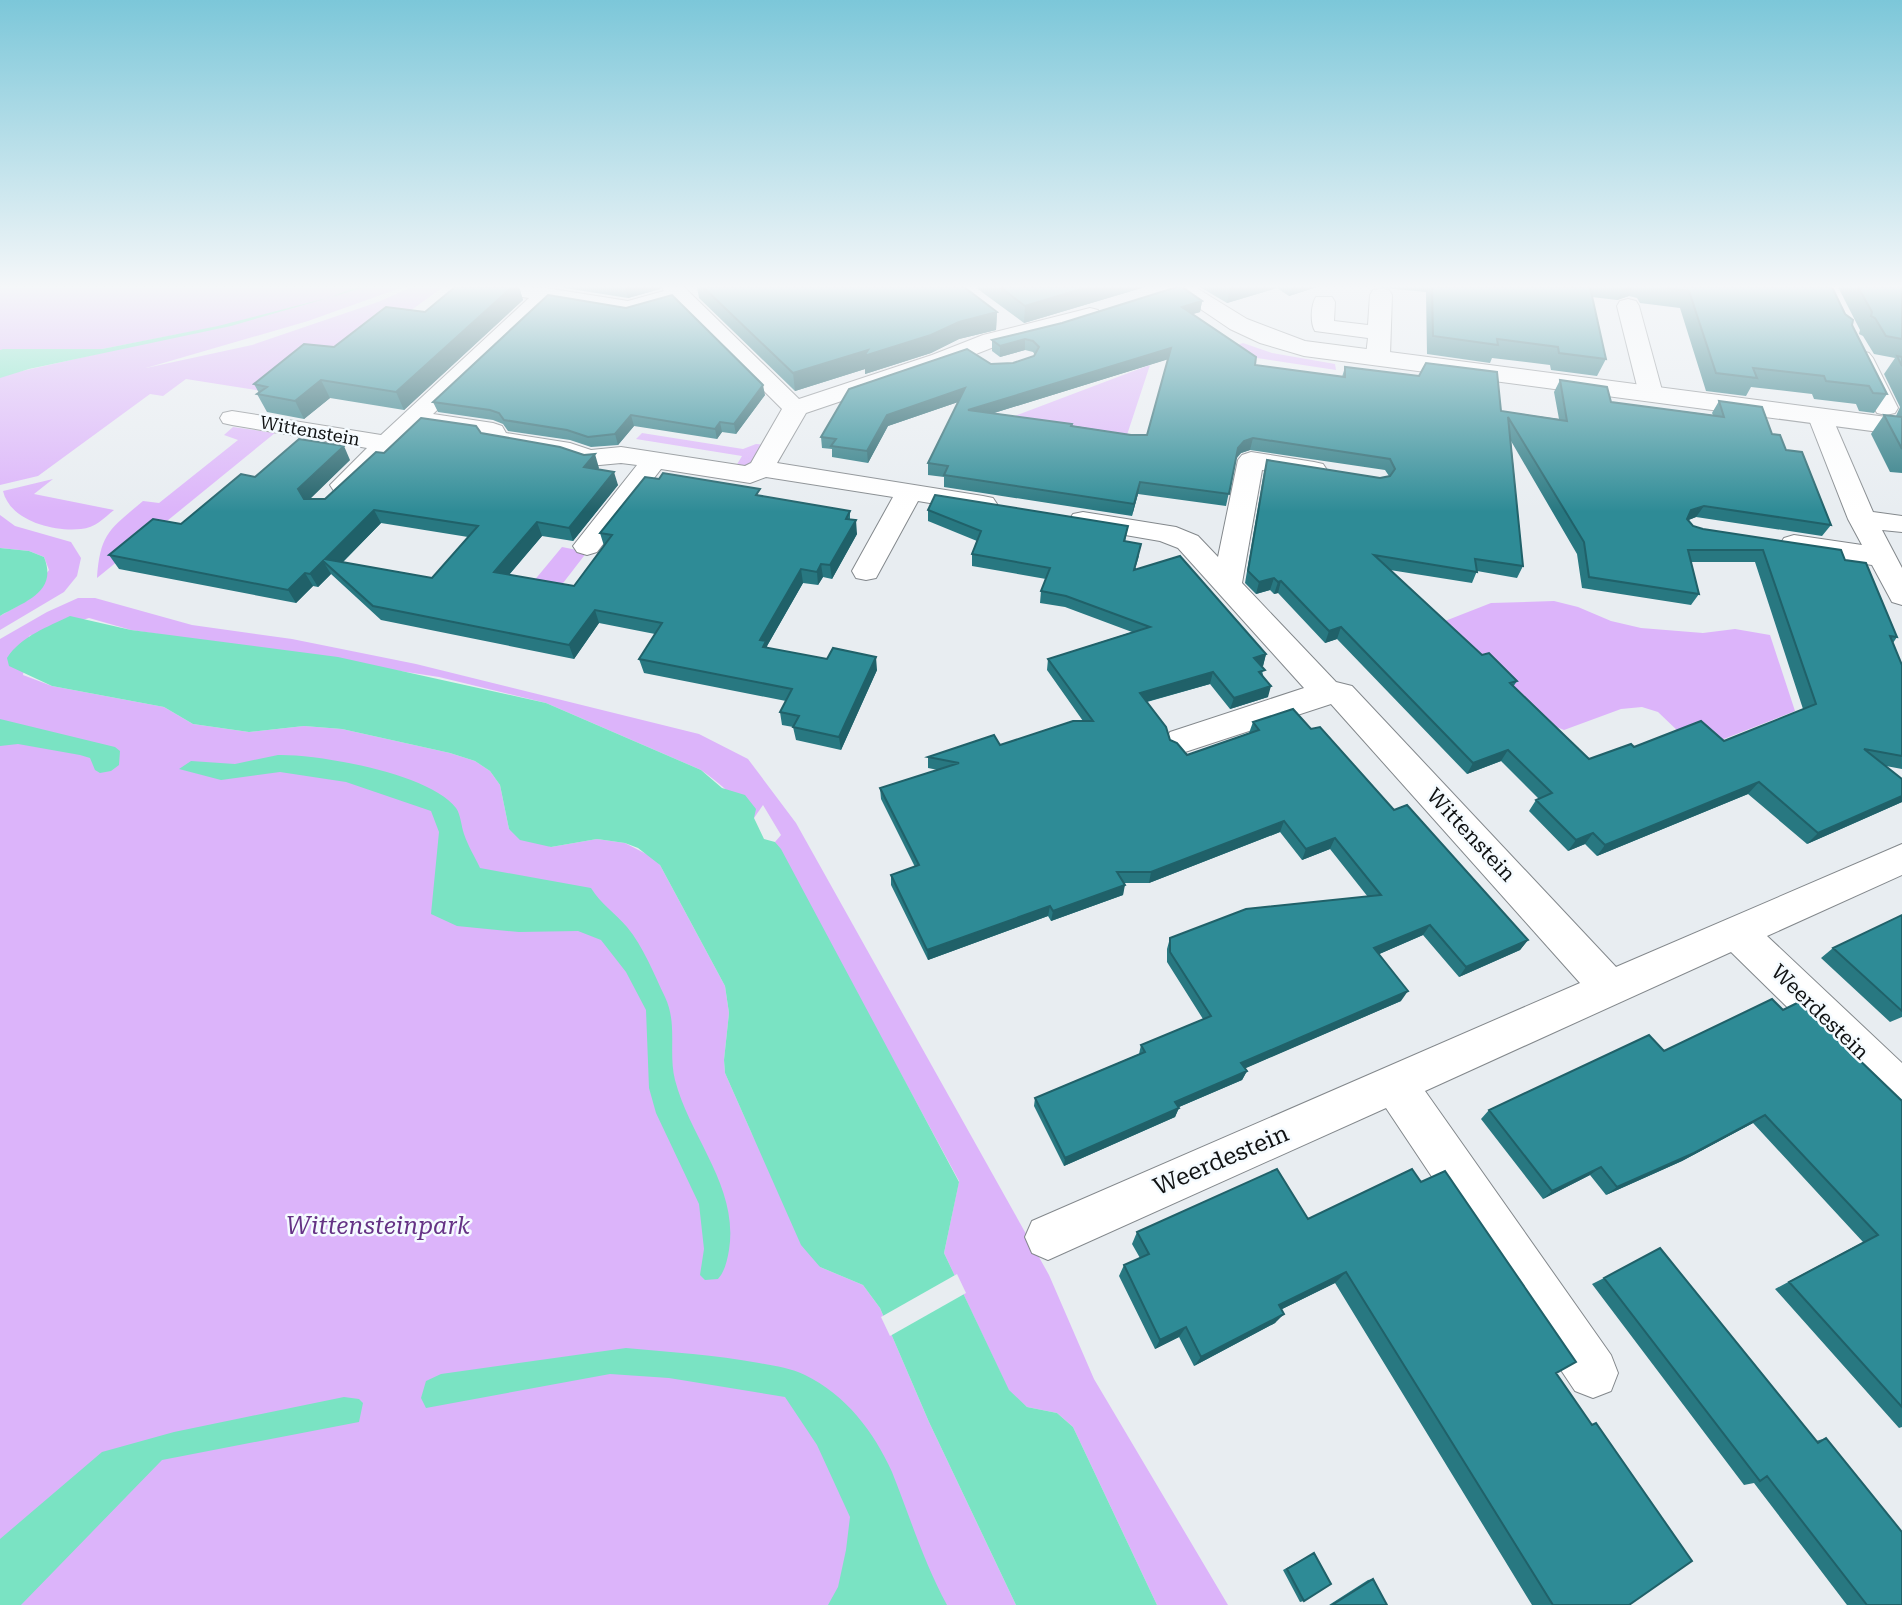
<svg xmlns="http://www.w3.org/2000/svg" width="1902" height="1605" font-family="'Roboto Serif',serif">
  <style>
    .green { fill: #dcb4fa }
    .water { fill: #7ae3c3 }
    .pier { fill: #e8edf1 }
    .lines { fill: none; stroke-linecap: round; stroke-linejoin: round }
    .street-casing { stroke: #83888c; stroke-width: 2 }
    .secondary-casing { stroke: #83888c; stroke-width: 2 }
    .street { fill: #fff; fill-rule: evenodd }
    .secondary { fill: #fff; fill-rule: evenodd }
    .wall { fill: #287881; fill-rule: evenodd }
    .shaded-wall { fill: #206169 }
    .building { fill: #2e8b96; stroke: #206169; stroke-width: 2; fill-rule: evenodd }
    .labels { text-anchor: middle; stroke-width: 5; stroke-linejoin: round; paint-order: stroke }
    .far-street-label { font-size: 18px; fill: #101213; stroke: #f5fbff }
    .street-label { font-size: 21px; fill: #101213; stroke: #f5fbff }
    .near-street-label { font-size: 24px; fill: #101213; stroke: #f5fbff }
    .near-park-label { font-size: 24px; font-style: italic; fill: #653285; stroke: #f5fbff }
  </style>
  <rect width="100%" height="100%" fill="#e8edf1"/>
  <path class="green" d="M0 287H357L346 291 365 287H403L308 321 146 368 252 345 378 302 412 287H443L359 348 269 392 186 379 163 396 150 394 38 476 0 485V376L221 326 102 349 0 350Z
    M1243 343 1272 353 1335 364 1336 370 1257 358 1237 345Z
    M1150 365 1125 441 999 422 1131 372Z
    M233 427 275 433 97 578C100 533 110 529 143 501L159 503 238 440 224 435Z
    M642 433 743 449 756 444 766 445C758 457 752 469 736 466L742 456 636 439Z
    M53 479 34 494 114 510C104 518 95 528 81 529 54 532 10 521 3 491Z
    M0 515 15 526 71 542 81 558 77 576 64 592 0 630V616L28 600 49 570 44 557 29 551 0 548Z
    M562 547 587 552 560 587 533 582Z
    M78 598H95L192 625 292 639 416 664 699 734 748 759 796 823 1049 1275 1094 1379 1228 1605H1157L1073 1427 1057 1413 1027 1407 1009 1391 944 1253 959 1181 775 842 781 835 763 805 754 818C737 799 721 784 701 770L546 703 439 677 131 630 89 618 29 636 23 675 52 686 164 707 193 724 249 732 304 726 342 729 450 753 475 761 490 771 500 785 509 829 551 847 597 839 625 843 654 858 660 865 725 986 729 1013 724 1060 725 1073 752 1134 820 1267 863 1285 880 1308 929 1422 1016 1605H0V639L47 612Z
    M1554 601 1578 607 1611 621 1641 628 1703 633 1735 629 1770 635 1795 711 1711 744 1680 733 1658 712 1642 707 1621 709 1564 730 1542 721 1507 680 1445 621 1491 603Z"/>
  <path class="water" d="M357 287H366L231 326 29 369 0 378V350L3 349H102L218 326 331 297Z
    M0 548 29 551 44 557C58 592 26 601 0 616Z
    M70 616 131 630 338 657 546 703 701 770 722 788 745 795 756 809 754 818 764 839 775 842 781 849 959 1182 944 1253 1009 1390 1027 1407 1057 1413 1073 1427 1157 1605H1016L929 1422 880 1308 863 1285 820 1267 801 1245 725 1073 724 1060 729 1013 725 986 660 865 638 848 625 843 597 839 551 847 520 840 509 829 500 785 490 771 475 761 450 753 342 729 304 726 249 732 193 724 164 707 52 686 9 666 7 658C21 636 48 627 70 616Z
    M0 719 115 747 120 751 119 765 111 771 100 773 95 770 90 758 80 755 18 744 0 746Z
    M278 755C319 754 431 774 456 808 461 815 461 826 464 834 468 846 475 857 480 868L591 888C601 904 615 913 627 927 643 946 654 974 665 997 678 1024 668 1053 675 1080 690 1138 739 1187 729 1250 727 1261 725 1271 718 1279L705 1280 700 1275 704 1249 699 1204 656 1113 649 1088 646 1010 626 972 601 940 578 931 519 932 457 926 431 914 439 832 431 811 346 782 280 772 221 780 179 769 191 761 235 764Z
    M626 1348C671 1352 715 1355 759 1363 774 1366 791 1368 805 1375 846 1395 874 1432 892 1472 910 1517 924 1563 947 1605H828L838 1587 846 1550 850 1517 817 1445 785 1397 669 1378 610 1374 426 1408 421 1398 426 1381 441 1374Z
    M344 1397 359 1399 363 1403 359 1422 162 1460 21 1605H0V1539L102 1452 174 1432Z"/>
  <path class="pier" d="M957 1274 966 1293 890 1336 881 1317Z"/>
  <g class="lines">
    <g class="street-casing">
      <path id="street" d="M487 287 546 288 628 301 664 291 662 287H684L799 399 932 355 983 335 1090 308 1098 310 1101 315 1098 320 999 345 948 365 806 413 777 463 983 496 993 498 997 504 993 510 983 512 918 501 876 578 866 580 856 578 852 571 893 497 766 477 750 483 661 469 597 552 587 555 577 552 573 546 637 465 621 463 589 466 565 458 487 444 483 437 419 427 352 491 343 493 334 491 330 485 367 448 232 425 223 423 220 418 223 413 232 411 381 435 529 298 489 292ZM674 301 782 409 751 463 745 466 621 447 591 450 570 443 506 433 502 426 493 423 433 414 550 302 629 315Z
        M1381 289 1389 290 1392 295 1390 355 1386 360H1370L1366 355 1368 338 1315 331C1310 323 1311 305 1316 297H1332L1335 302 1334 321 1368 325 1370 295 1373 290Z
        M1628 299 1636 301 1639 306 1663 394 1660 399 1651 401 1642 399 1639 394 1617 306 1620 301Z
        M1861 351 1869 353 1873 358 1898 408 1895 413 1886 415 1877 413 1874 408 1849 358 1853 353Z
        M1820 410 1829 412 1832 417 1873 512 1902 516V532L1882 530 1902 568V605L1892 602 1872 565 1794 553 1784 550 1780 544 1784 538 1794 535 1862 545 1848 519 1808 417 1811 412Z
        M1251 452 1314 462 1323 464 1327 470 1323 476 1314 478 1262 470 1242 583 1336 682 1352 686 1616 967 1902 844V875L1767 936 1902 1063V1111L1887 1105 1731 952 1425 1091 1611 1355 1618 1373 1611 1391 1593 1398 1575 1391 1386 1108 1048 1260 1032 1253 1025 1237 1032 1221 1580 983 1331 704 1182 753 1170 750 1165 741 1170 732 1304 688 1178 548 1160 541 1073 526 1069 520 1073 514 1083 512 1176 527 1198 536 1218 557 1238 460 1242 455Z"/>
    </g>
    <g class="secondary-casing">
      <path id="secondary" d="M1168 287H1195L1247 319 1305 341 1902 419V435L1304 356 1260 343 1230 329Z"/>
    </g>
    <use href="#street" class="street"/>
    <use href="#secondary" class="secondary"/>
  </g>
  <path class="wall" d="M455 287H519L523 300 404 410 330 398 304 419 267 412 257 394 259 393 254 384 334 347 425 312Z
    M558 287H661L660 289 628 298Z
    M697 287H964L997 312 996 330 959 339 931 353 865 374V369L795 391 699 298Z
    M975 287H1145L1024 323Z
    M1200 287H1317L1289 296 1277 288 1227 303Z
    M1373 287H1832L1887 394 1874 413 1859 411 1856 404 1814 399 1812 394 1751 387 1746 396 1706 391 1680 308 1640 303 1637 298 1629 296 1617 300 1592 297 1606 359 1597 376 1551 370 1550 365 1492 358 1490 363 1427 354 1426 292Z
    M1838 287H1902V473L1890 472 1871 434 1884 415 1899 417 1896 416 1900 407 1884 374 1895 358 1874 354 1863 336 1859 334 1860 330Z
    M1202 301 1200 312 1192 314 1255 365 1342 377 1345 367 1501 411 1559 419 1554 392 1560 380 1611 402 1713 415 1712 413 1719 401 1772 434 1786 450 1831 525 1822 536 1696 517 1688 520 1693 526 1703 529 1845 560 1897 637 1893 643 1902 665V769L1886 766 1902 779V802L1807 844 1748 794 1597 856 1585 844 1568 851 1529 811 1536 800 1539 799 1501 761 1467 774 1337 639 1325 643 1278 593 1274 594 1270 590 1256 594 1245 583 1264 472 1267 460 1380 478 1389 476 1385 470 1250 450 1241 453 1236 459 1226 506 1138 494 1132 516 944 487V477L928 475V463L958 402 888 426 868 463 832 457V449L822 448 821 437 991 364 1013 363 1034 356 1035 355 1033 352 1025 350 1000 357 992 351V340ZM1168 359 1147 435H1131L994 413ZM1511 441 1577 554 1582 588 1691 605 1699 594 1691 562H1755L1803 709 1724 741 1634 747 1589 759 1513 687 1517 681 1482 655 1390 570 1472 583 1477 571 1517 578 1523 566Z
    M765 395 736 434 722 432 717 439 634 426 618 445 591 447 570 440 508 431 503 424 493 420 438 412 433 402Z
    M384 453 599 468 598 469 618 485 573 541 542 536 509 575 574 586 604 546 600 533 761 496 850 511V519L857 534 832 579 823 577 818 585 803 583 767 646V648L877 670 841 750 796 740 793 727 782 725 780 712 786 701 644 673 639 659 655 634 599 623 574 659 381 620 331 574 318 587 313 586 296 603 119 569 109 555 181 524 255 477 350 460 309 499H325ZM381 523 468 537 432 578 343 562Z
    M928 510 1128 526 1125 542 1139 556 1135 569 1266 654 1263 666H1261L1268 697 1230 709 1210 684 1147 702 1170 740 1187 755 1249 733 1253 722 1311 729 1528 940 1520 950 1459 977 1423 935 1379 954 1401 1001 1245 1068 1247 1071 1242 1080 1179 1107 1175 1117 1064 1166 1034 1106 1035 1098 1139 1054 1141 1045 1203 1019 1167 962V949L1170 938 1368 897 1330 849 1302 860 1280 832 1149 883H1124L1123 895 1051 921 1048 916 928 960 891 885V875L915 867 881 799 880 788 938 770 928 768V757L1000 745 1083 721 1047 670 1048 659 1132 632 1065 607 1040 603 1041 591 1046 579 972 566V554L977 541 928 521Z
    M1902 915V1017L1890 1022 1821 958 1833 948Z
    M1783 1010 1902 1101V1427L1899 1428 1775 1289 1863 1242 1753 1123 1682 1161 1606 1195 1590 1175 1543 1199 1481 1119 1489 1110Z
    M1308 1219 1556 1373 1629 1605H1532L1335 1283 1282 1309 1275 1323 1194 1366 1179 1337 1155 1349 1119 1276 1124 1265 1140 1258 1132 1244 1137 1232Z
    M1604 1278 1816 1441 1826 1438 1902 1605H1847L1754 1483 1744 1485 1592 1284Z
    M1314 1553 1304 1601 1300 1602 1283 1570Z
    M1373 1579 1387 1605H1329L1368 1580Z"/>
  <path class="shaded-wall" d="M512 287H519L523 300 404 410 396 392Z
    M625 287H661L660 289 628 298Z
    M1088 287H1145L1024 323 1025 306Z
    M1230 287H1277V288L1227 303Z
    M1291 287H1317L1289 296Z
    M1624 287H1633L1629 296 1617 300Z
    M1202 301 1200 312 1180 318 1182 307Z
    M997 312 996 330 959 339 931 353 865 374V369L795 391 793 373 959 322Z
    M1025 339V350L1000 357V346Z
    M1171 348 1169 359 968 421V410Z
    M321 380 330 398 304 419 295 401Z
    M763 385 765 395 736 434 734 424Z
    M965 388 964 400 888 426 868 463 867 451 887 415Z
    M631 415 634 426 618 445 615 434Z
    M720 422 722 432 717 439 715 429Z
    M1253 438 1250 450 1241 453 1235 459 1238 448 1244 441Z
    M344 446 350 460 306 503 298 489Z
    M595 454 599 468 588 480 584 467Z
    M614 472 618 485 573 541 569 528Z
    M1140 482 1138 494 1132 516 1134 504Z
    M1704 506 1696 517 1684 522 1691 510Z
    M374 510 381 523 334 571 325 559Z
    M856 520 857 534 832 579 830 565Z
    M537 522 542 536 500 585 494 572Z
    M323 561 331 574 318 587 310 574Z
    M821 564 823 577 818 585 817 572Z
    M801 569 803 583 767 646 769 655 760 640Z
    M305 573 313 586 296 603 288 590Z
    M1274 578 1270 590 1256 594 1259 582Z
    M1281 581 1278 593 1274 594 1278 582Z
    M595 610 599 623 574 659 569 645Z
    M1341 627 1337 639 1325 643 1329 631Z
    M1266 654 1263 666 1251 670 1254 658Z
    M876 657 877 670 841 750 839 737Z
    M1213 672 1210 684 1138 704 1140 693Z
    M1271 686 1268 697 1230 709 1234 698Z
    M1508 750 1501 761 1467 774 1473 763Z
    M1759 782 1748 794 1597 856 1605 845Z
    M1902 796V802L1807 844 1818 833Z
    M1284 821 1280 832 1149 883 1151 872Z
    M1593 833 1585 844 1568 851 1576 840Z
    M1335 838 1330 849 1302 860 1306 849Z
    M1125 885 1123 895 1051 921 1053 911Z
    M1050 906 1048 916 928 960 927 950Z
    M1430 925 1423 935 1368 959 1374 948Z
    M1528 940 1520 950 1459 977 1466 967Z
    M1408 991 1401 1001 1237 1072 1241 1063Z
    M1247 1071 1242 1080 1172 1110 1175 1102Z
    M1179 1108 1175 1117 1064 1166 1065 1158Z
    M1765 1115 1753 1123 1682 1161 1606 1195 1617 1187Z
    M1601 1167 1590 1175 1543 1199 1552 1191Z
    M1346 1272 1335 1283 1270 1315 1279 1305Z
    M1284 1314 1275 1323 1194 1366 1201 1357Z
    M1186 1327 1179 1337 1155 1349 1160 1340Z"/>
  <path class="building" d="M455 287H512L396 392 321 380 295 401 257 394 267 387 254 384 304 344 334 347 386 307 425 312Z
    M703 287H964L997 312 959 322 931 335 864 356 868 350 793 373Z
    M1000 287H1088L1025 306Z
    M1177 287H1182L1202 301 1182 307 1256 357 1255 365 1345 377V367L1419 376 1426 363 1497 372 1501 411 1567 421 1560 380 1607 387 1611 402 1679 411 1724 417 1719 401 1762 407 1772 434 1780 435 1786 450 1802 452 1831 525 1704 506 1691 510 1687 519 1693 526 1703 529 1841 550 1845 560 1866 563 1897 637 1890 636 1902 665V756L1864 749 1902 779V796L1818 833 1759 782 1605 845 1593 833 1576 840 1536 800 1552 793 1508 750 1473 763 1341 627 1329 631 1281 581 1278 582 1274 578 1259 582 1248 571 1267 460 1380 478 1390 476 1395 469 1390 459 1253 438 1244 441 1238 448 1229 494 1140 482 1134 504 944 475 948 466 928 463 965 388 887 415 867 451 831 446 836 439 821 437 849 389 967 349 991 364 1013 363 1034 356 1039 347 1033 341 1025 339 1000 346 992 340 1062 323ZM1171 348 1147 435H1131L1071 426 1072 424 968 410ZM1508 417 1584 542 1589 577 1699 594 1688 550H1763L1816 704 1724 741 1701 721 1634 747 1631 744 1589 759 1510 683 1517 681 1489 653 1482 655 1374 555 1477 572 1475 559 1523 566Z
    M1432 287H1590L1606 359 1559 353 1558 347 1497 339 1498 345 1433 336Z
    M1661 287H1832L1845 314 1853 320 1852 325 1887 394 1873 393 1869 386 1826 381 1824 376 1753 368 1757 378 1716 373 1689 291Z
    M1858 287H1902V339L1886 336 1875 318 1871 316 1872 312Z
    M548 295 626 308 672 295 763 385 734 424 720 422 715 429 631 415 615 434 588 437 567 430 504 420 499 413 490 410 433 402Z
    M1897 356 1902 357V366Z
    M1884 415 1902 417V449Z
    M421 418 476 426 481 433 560 447 584 455 595 454 584 467 614 472 569 528 537 522 494 572 574 586 612 535 600 533 645 477 659 479 663 473 760 489 756 495 850 511 846 519 856 520 830 565 821 564 817 572 801 569 760 640 766 641 763 647 827 659 833 648 876 657 839 737 793 727 799 716 780 712 792 689 639 659 662 623 595 610 569 645 373 606 323 561 310 574 305 573 288 590 109 555 153 519 181 524 241 474 255 477 299 439 344 446 298 489 304 499H325L376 452 384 453ZM374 510 478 526 432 578 325 559Z
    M935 495 1128 526 1124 541 1141 544 1134 570 1180 556 1266 654 1254 658 1265 670 1259 672 1271 686 1234 698 1213 672 1140 693 1166 727 1170 740 1177 743 1187 755 1259 730 1253 722 1293 709 1311 729 1320 727 1394 810 1407 805 1528 940 1466 967 1430 925 1374 948 1408 991 1241 1063 1247 1071 1175 1102 1179 1108 1065 1158 1035 1098 1145 1052 1141 1045 1211 1016 1170 952V938L1246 909 1381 895 1335 838 1306 849 1284 821 1151 872H1117L1125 885 1053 911 1050 906 927 950 891 875 919 865 880 788 959 763 928 757 994 735 1000 745 1073 721H1093L1048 659 1150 627 1066 596 1041 591 1050 568 972 554 981 531 928 510Z
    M1902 915V1011L1833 948Z
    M1772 999 1783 1010 1799 1002 1902 1101V1407L1789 1282 1878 1235 1765 1115 1694 1153 1617 1187 1601 1167 1552 1191 1489 1110 1649 1035 1664 1051Z
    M1277 1169 1308 1219 1412 1169 1421 1182 1445 1171 1576 1362 1556 1373 1592 1425 1596 1423 1692 1561 1629 1605H1553L1346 1272 1279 1305 1284 1314 1201 1357 1186 1327 1160 1340 1124 1265 1149 1254 1137 1232Z
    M1660 1248 1818 1443 1826 1438 1902 1532V1605H1867L1767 1476 1760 1481 1604 1278Z
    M1314 1553 1331 1584 1304 1601 1287 1569Z
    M1373 1579 1387 1605H1332Z"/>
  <linearGradient id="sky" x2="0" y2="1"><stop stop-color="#7cc7d9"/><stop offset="0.56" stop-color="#f5f7f9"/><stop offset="1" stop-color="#f5f7f9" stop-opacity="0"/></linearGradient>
  <rect width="1902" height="512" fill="url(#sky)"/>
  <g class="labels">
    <g class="far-street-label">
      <text transform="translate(310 431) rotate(10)" y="6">Wittenstein</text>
    </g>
    <g class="street-label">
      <text transform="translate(1471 835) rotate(47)" y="7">Wittenstein</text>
      <text transform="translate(1820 1012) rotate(44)" y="7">Weerdestein</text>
    </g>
    <g class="near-street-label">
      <text transform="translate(1221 1160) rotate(-23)" y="8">Weerdestein</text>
    </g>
    <g class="near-park-label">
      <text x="378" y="1234">Wittensteinpark</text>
    </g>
  </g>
</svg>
